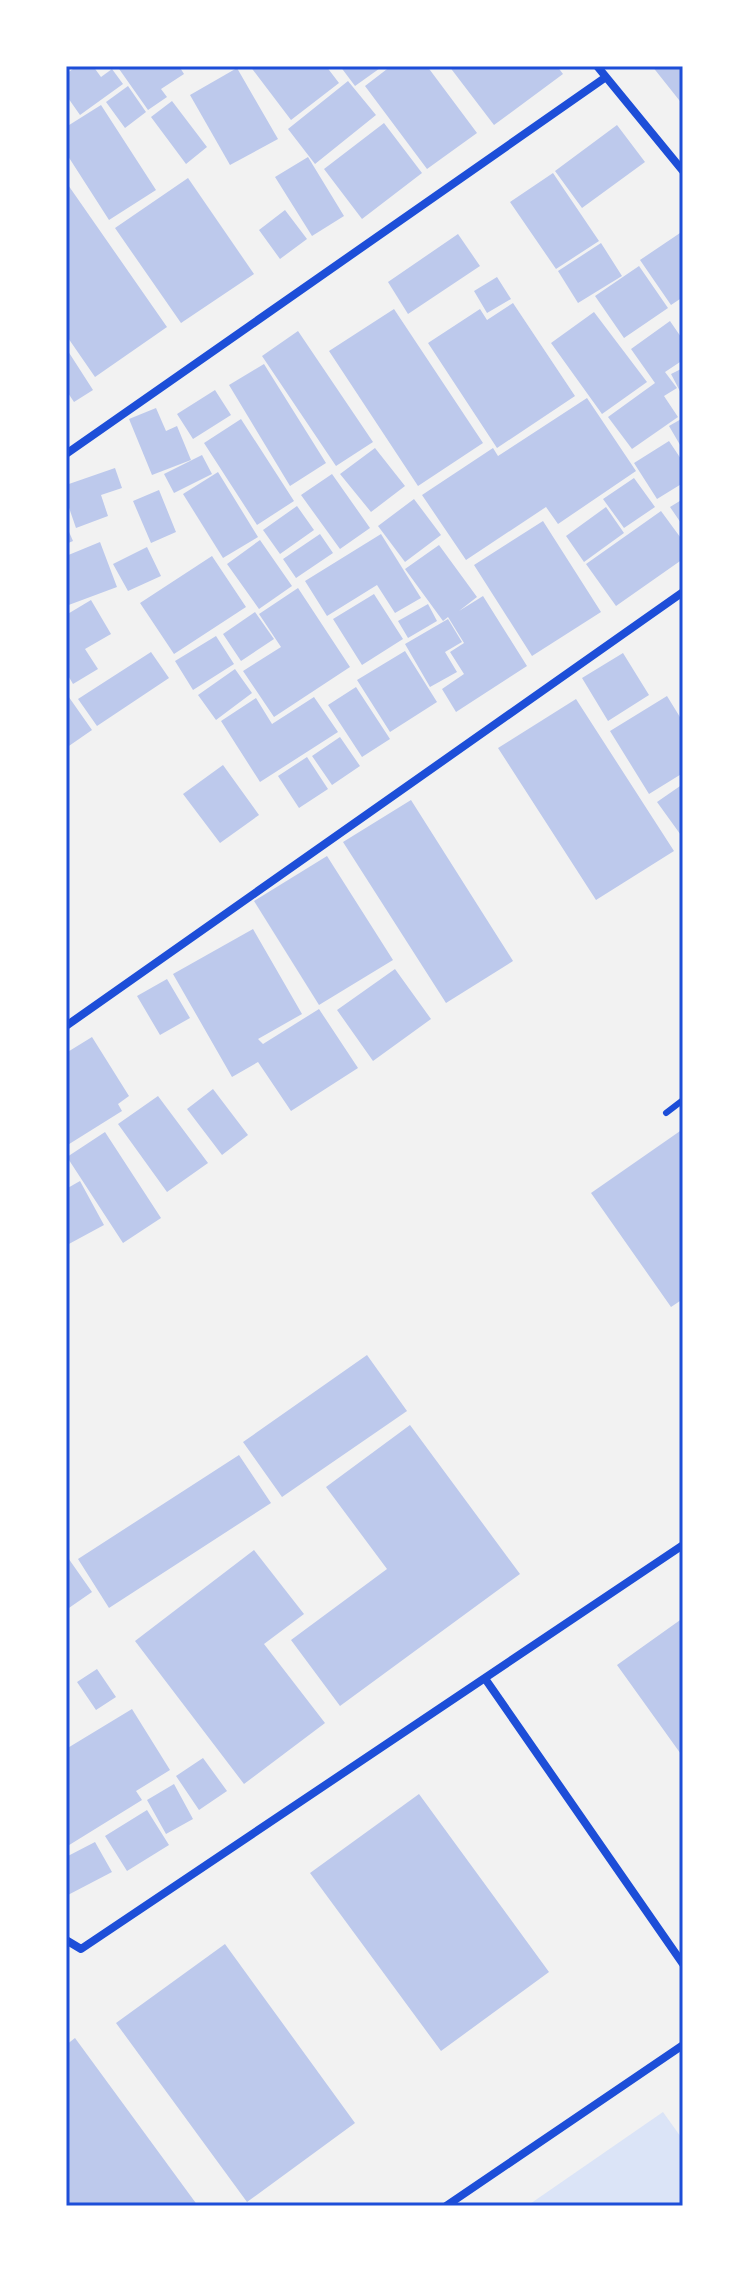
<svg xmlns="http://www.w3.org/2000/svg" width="749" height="2272" font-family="Raleway,sans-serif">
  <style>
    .green { fill: #dbe4f7 }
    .building { fill: #bdc9ec }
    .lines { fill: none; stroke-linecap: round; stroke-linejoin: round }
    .service { stroke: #1d4ed8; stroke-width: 6 }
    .minor { stroke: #1d4ed8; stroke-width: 8 }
    .neatline { fill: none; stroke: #1d4ed8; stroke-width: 3 }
  </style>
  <rect width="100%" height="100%" fill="#f2f2f2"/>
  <path class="green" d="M663 2112 683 2140V2206H527Z"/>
  <path class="building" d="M77 66H93L101 77 112 69 123 84 80 115 66 95V74Z
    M117 66H179L184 74 161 89 167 97 148 110Z
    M250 66H326L339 83 291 120Z
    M340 66H383L355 86Z
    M391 66H427L477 133 427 169 365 86Z
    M449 66H557L563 74 494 125Z
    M652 66H683V105Z
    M237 68 278 139 230 165 190 95Z
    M348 81 376 115 315 164 288 129Z
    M128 86 146 112 125 128 106 102Z
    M172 101 207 147 186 164 151 117Z
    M101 105 156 190 109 220 66 153V127Z
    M384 123 422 173 362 219 324 169Z
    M617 125 645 162 582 208 555 171Z
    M308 157 344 216 312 236 275 177Z
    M553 173 599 241 556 269 510 202Z
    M188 178 254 274 181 323 115 228Z
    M66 182 167 327 95 377 66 335Z
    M285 210 307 239 280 259 259 230Z
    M683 231V297L671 305 640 260Z
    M458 234 480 266 408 314 388 282Z
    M601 243 622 276 578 303 558 271Z
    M639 266 668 308 624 338 595 296Z
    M497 277 511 299 487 313 474 291Z
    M513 303 575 396 497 448 428 343 480 309 487 320Z
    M394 309 483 443 418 486 329 351Z
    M594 312 647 382 602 414 551 343Z
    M670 321 683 340V360L665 372 677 388 664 396 678 417 632 449 608 417 655 383 631 349Z
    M298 331 373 442 336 466 262 356Z
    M66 348 93 390 74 402 66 390Z
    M264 364 326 463 290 486 229 385Z
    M683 368V397L671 374Z
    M215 390 231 415 193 439 177 414Z
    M587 398 636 471 558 524 546 507 466 560 422 495 493 448 498 456Z
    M156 408 166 431 177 426 191 460 152 475 129 419Z
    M683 418V450L669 426Z
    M241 419 294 501 257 525 204 443Z
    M669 441 683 462V483L657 499 634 463Z
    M375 448 405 486 371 512 340 474Z
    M202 455 212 474 174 493 164 474Z
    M115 468 122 488 101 495 108 516 76 528 66 499V485Z
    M218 472 258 537 223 558 183 494Z
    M332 474 370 528 340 549 301 495Z
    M634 478 655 507 624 528 603 499Z
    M159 490 176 532 151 543 133 501Z
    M414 499 441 535 405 562 378 526Z
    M683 499V526L670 507Z
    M297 506 314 530 280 554 263 530Z
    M606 507 624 533 584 562 566 536Z
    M661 511 683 541V559L616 606 586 564Z
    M543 521 601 612 532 656 474 565Z
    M66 525 73 541 66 544Z
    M320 534 333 553 296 578 283 559Z
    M381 534 421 598 395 613 377 585 327 616 305 581Z
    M260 540 292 586 259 609 227 564Z
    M100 542 117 587 66 606V556Z
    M439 545 477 597 459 611 483 596 527 666 456 712 442 689 464 674 450 652 464 643 448 617 443 621 405 569Z
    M147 547 161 576 128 591 113 564Z
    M212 556 246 607 174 654 140 603Z
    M298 588 350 667 274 717 243 671 281 647 259 614Z
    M374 594 403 639 362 665 333 619Z
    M91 600 111 634 85 649 98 669 73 684 66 672V615Z
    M428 604 437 621 408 638 398 621Z
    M255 612 274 639 241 661 223 634Z
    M448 619 462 642 445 652 457 672 430 687 405 644Z
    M216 636 234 664 193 690 175 661Z
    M405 651 437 702 390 732 357 680Z
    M151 652 169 678 97 726 78 699Z
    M623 653 649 695 608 721 582 678Z
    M235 669 252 693 216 720 198 695Z
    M356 687 390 739 362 757 328 705Z
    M66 693 92 730 66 748Z
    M667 696 683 722V773L649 794 610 731Z
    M314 697 338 732 260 782 221 721 256 698 272 724Z
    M576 699 674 851 596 900 498 748Z
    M340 737 360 766 332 785 312 756Z
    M307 757 328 789 299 808 278 776Z
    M223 765 259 815 220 843 183 794Z
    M683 784V838L657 802Z
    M411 800 513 961 446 1003 343 842Z
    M327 856 393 960 319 1005 254 901Z
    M253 929 302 1014 258 1039 263 1044 319 1009 358 1068 291 1111 258 1062 232 1077 173 974Z
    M395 969 431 1019 373 1061 337 1010Z
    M167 979 190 1018 160 1035 137 996Z
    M92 1037 129 1096 118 1104 122 1111 66 1146V1053Z
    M213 1089 248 1135 222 1155 187 1109Z
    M158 1096 208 1163 167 1192 118 1124Z
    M683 1129V1299L671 1307 591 1193Z
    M105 1132 161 1218 123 1243 67 1157Z
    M80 1181 104 1225 67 1245 66 1189Z
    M367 1355 407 1411 282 1497 243 1442Z
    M410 1425 520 1574 340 1706 291 1640 387 1569 326 1487Z
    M239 1455 271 1503 109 1608 78 1559Z
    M254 1550 304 1614 264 1644 325 1723 244 1784 135 1641Z
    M66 1555 92 1592 66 1610Z
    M683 1618V1757L617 1665Z
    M97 1669 116 1697 96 1710 77 1682Z
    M132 1709 170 1770 136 1791 142 1800 66 1847V1749Z
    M203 1758 227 1791 199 1810 176 1776Z
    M174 1784 193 1819 166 1834 147 1800Z
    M419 1794 549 1972 441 2051 310 1873Z
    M147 1810 169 1845 127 1871 105 1836Z
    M95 1842 112 1872 66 1896V1857Z
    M225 1944 355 2123 247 2202 116 2023Z
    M75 2038 198 2206H66V2045Z"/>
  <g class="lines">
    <path class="service" d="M666 1113 683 1100"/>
    <path class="minor" d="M597 66 683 171
      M66 454 606 77
      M66 1026 683 592
      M486 1680 683 1964
      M66 1940 81 1949 683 1545
      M446 2206 683 2045"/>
  </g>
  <rect width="749" height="2272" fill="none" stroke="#ffffff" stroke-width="136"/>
  <rect x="68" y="68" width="613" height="2136" class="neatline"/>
</svg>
